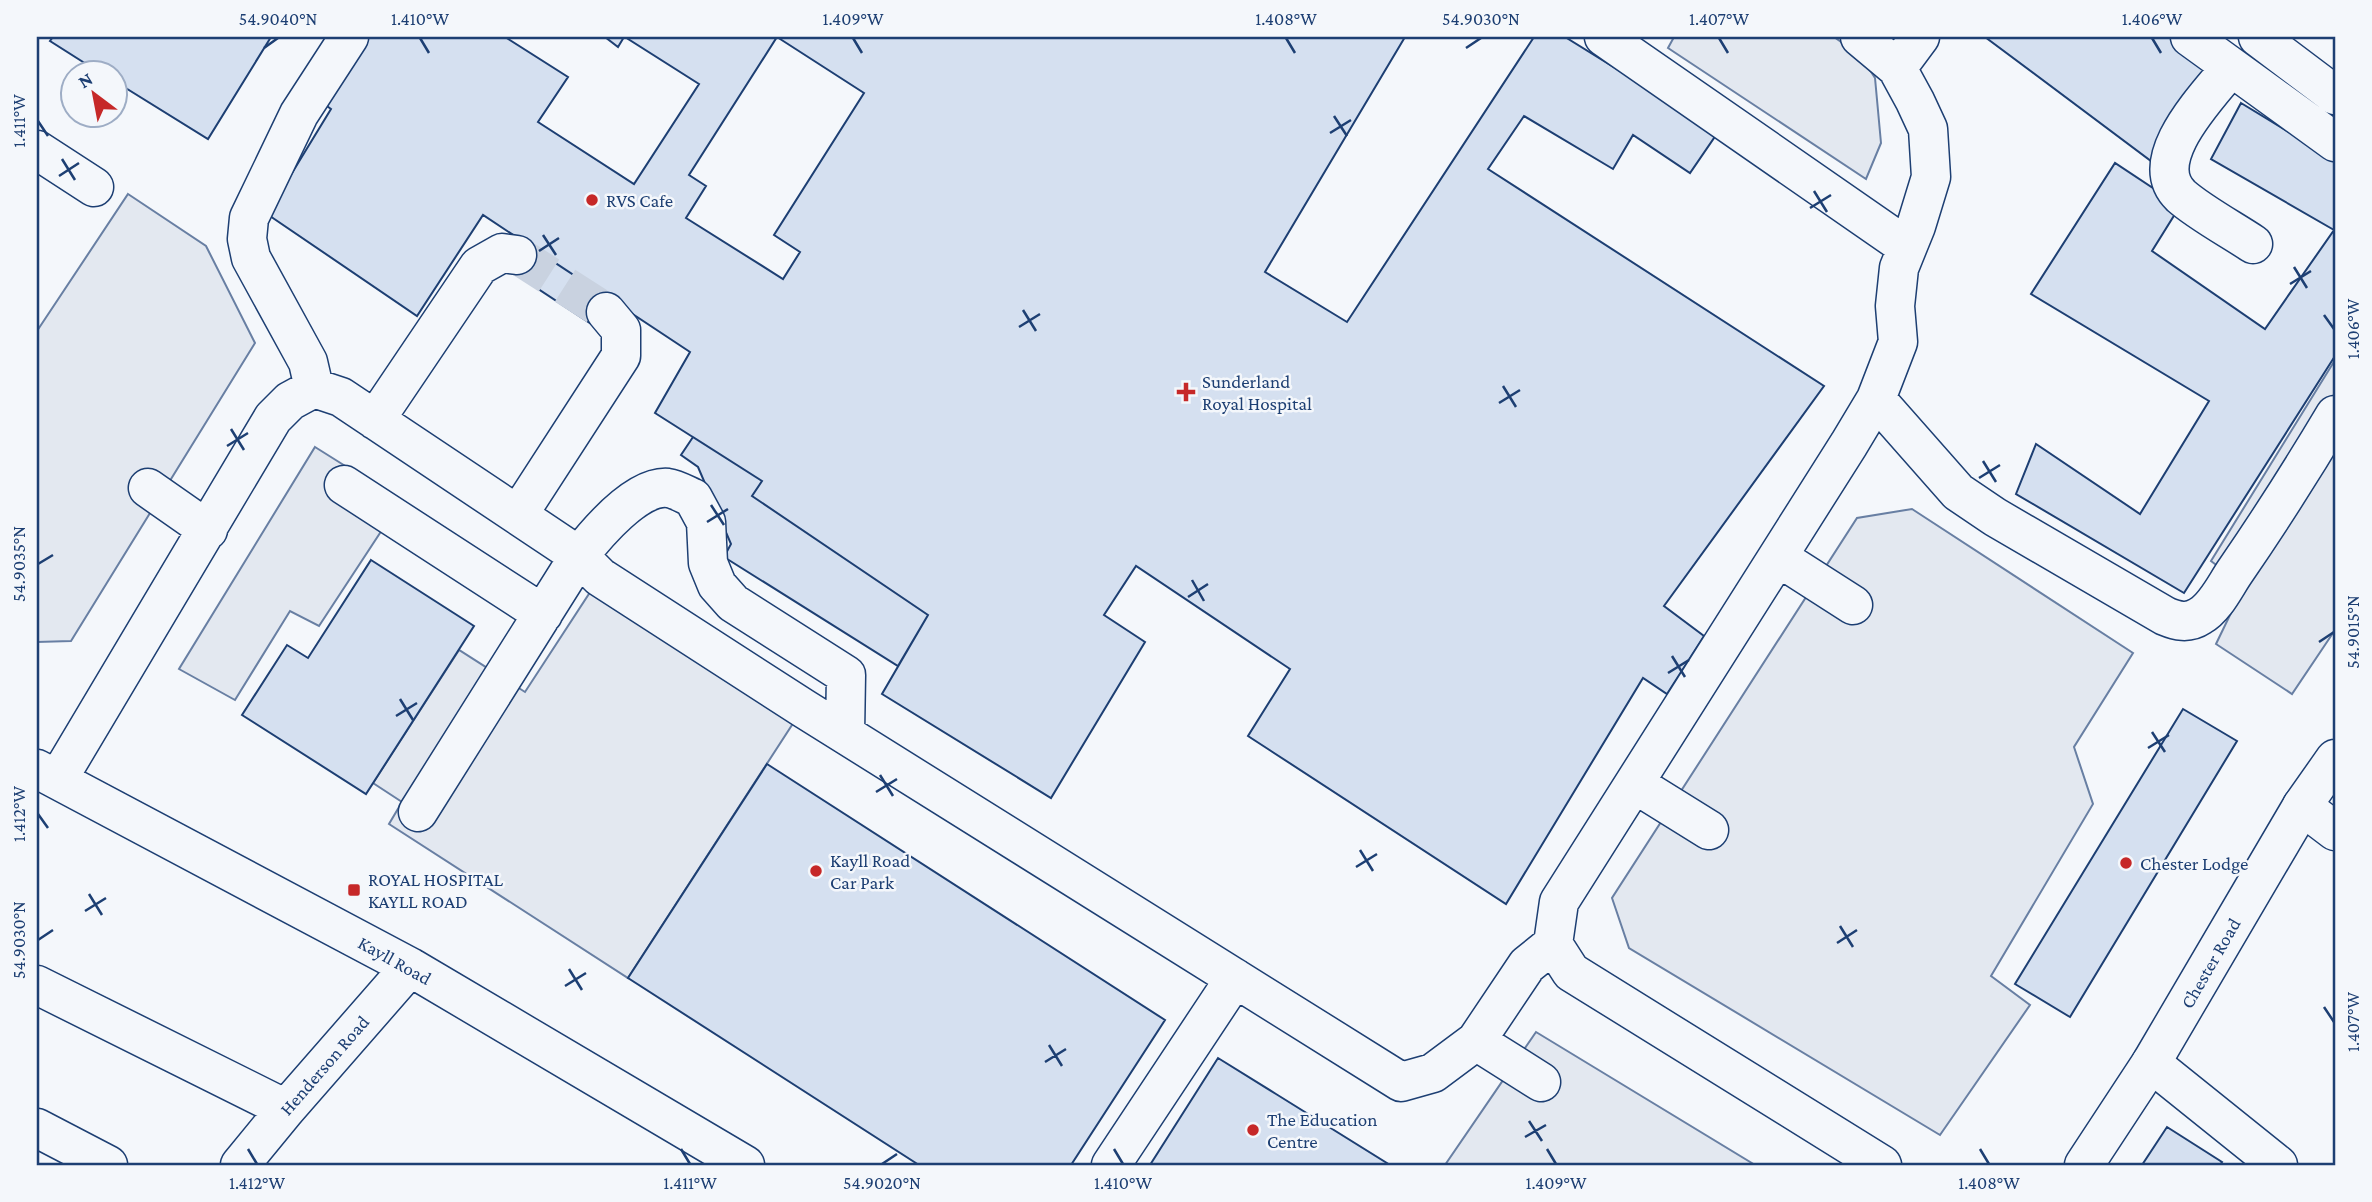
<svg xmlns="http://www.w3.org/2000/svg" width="2372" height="1202" font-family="'Crimson Pro',serif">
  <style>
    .parking { fill: #e3e8f0; stroke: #687fa3; stroke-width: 2 }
    .building { fill: #d5e0f0; stroke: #1d3f73; stroke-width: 2; fill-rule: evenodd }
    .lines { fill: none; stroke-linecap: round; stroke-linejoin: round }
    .minor-tunnel { stroke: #c9d2e0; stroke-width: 38; stroke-dasharray: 38 19; stroke-linecap: butt }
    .minor-casing { stroke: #1d3f73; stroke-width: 41 }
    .major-casing { stroke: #1d3f73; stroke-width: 41 }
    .minor { stroke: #f4f7fb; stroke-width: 38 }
    .major { stroke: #f4f7fb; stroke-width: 38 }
    .ticks { fill: none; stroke: #1d3f73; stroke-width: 2.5 }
    .poi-dot { fill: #c62828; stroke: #f4f7fb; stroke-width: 2.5 }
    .labels { text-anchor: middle; stroke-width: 5; stroke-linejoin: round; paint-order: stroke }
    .poi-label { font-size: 19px; fill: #1d3f73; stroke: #f4f7fb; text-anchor: start }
    .street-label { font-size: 19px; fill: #1d3f73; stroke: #f4f7fb }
    .neatline { fill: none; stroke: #1d3f73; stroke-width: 2.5 }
    .ticks-label { font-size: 18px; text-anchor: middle; fill: #1d3f73 }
  </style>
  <rect width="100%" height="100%" fill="#f4f7fb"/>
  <path class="parking" d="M1674 37H1834L1861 56 1875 78 1881 143 1866 179 1668 48Z
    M128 194 206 246 255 343 71 641 37 642V331Z
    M2335 360V630L2292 694 2216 644 2244 586 2211 561Z
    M315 447 401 501 319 626 290 611 235 700 179 669Z
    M1912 509 2133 653 2074 747 2093 804 1991 976 2030 1005 1940 1135 1629 948 1612 898 1857 518Z
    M600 577 803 708 628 978 389 824 402 802 373 783 459 650 525 692Z
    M1536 1032 1755 1165H1445Z"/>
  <path class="building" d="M53 37H271L208 139 116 82V74H102L50 41Z
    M364 37H505L568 77 538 122 634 184 699 84 625 37H1405L1265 272 1347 322 1534 37H1565L1667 100 1729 116 1690 173 1633 135 1613 169 1524 116 1488 169 1824 386 1664 606 1704 636 1667 694 1643 678 1506 904 1248 736 1290 669 1136 566 1104 615 1145 642 1051 798 882 694 928 615 752 496 762 481 655 413 690 352 483 215 417 316 267 214 331 109 320 101ZM777 37 864 93 774 235 800 252 783 279 686 218 706 186 689 175Z
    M605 37H624L618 47Z
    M1985 37H2180L2221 68 2151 161Z
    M2241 103 2335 160V356L2184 593 2016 494 2036 444 2140 514 2209 401 2031 294 2115 163 2180 206 2152 251 2265 329 2334 230 2211 159Z
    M525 243 613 301 596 327 508 269Z
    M693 437 762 481 752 496 928 615 898 666 724 557 731 544 698 467 681 455Z
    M371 560 474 626 366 794 242 715 287 645 308 658Z
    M2183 709 2237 741 2070 1017 2015 984Z
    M767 764 1165 1020 1071 1165H919L628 978Z
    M1218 1058 1276 1094 1390 1165H1150Z
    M2167 1127 2222 1162 2220 1165H2142Z"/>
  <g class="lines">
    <path class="minor-tunnel" d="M517 255 606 312"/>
    <g class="minor-casing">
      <path id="minor" d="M1604 37 1907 247
        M1860 37 1897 68 1915 101 1928 129 1931 177 1916 226 1899 268 1895 306 1898 342 1876 399 1849 444 1559 902 1553 944 1571 972 1882 1165
        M2190 37 2335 142
        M2258 37 2335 95
        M2231 67C2209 95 2143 160 2181 196 2199 212 2232 230 2253 244
        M1897 68 1920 37
        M37 150 94 187
        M314 388 341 397 579 556 600 577 803 708 1401 1082 1433 1073 1476 1041 1527 965 1553 944
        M1876 399 1958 492 1995 517 2165 616C2177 621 2188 624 2200 616 2216 607 2226 584 2236 570 2271 519 2304 467 2335 415
        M375 420 479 266 502 253 517 255
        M344 485 543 614
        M148 488 208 530
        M518 515 621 356V330L606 312
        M1778 557 1853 605
        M37 769 410 967 745 1165
        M58 779 273 418 290 401 314 388 308 362 251 258 247 239 249 218 299 114 349 37
        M1635 784 1709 830
        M2302 806 2335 831
        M418 812 579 556C596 534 637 485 668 488 676 489 686 495 693 498L706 522 708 563 717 585 733 603 846 675 845 734
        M37 985 286 1109
        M1476 1041 1541 1082
        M2151 1063 2278 1165
        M37 1128 108 1165
        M240 1165 286 1109 410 967
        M1111 1165 1235 978"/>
    </g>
    <g class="major-casing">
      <path id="major" d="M2084 1165 2151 1063 2302 806 2335 759"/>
    </g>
    <use href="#minor" class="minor"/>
    <use href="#major" class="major"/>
  </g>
  <path class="ticks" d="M420 38 429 53M853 38 862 53M1286 38 1295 53M1719 38 1728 53M2152 38 2161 53M264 48 278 38M1466 48 1481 38M1334 116 1347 136M38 121 48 136M1330 133 1351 120M62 159 75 180M59 176 79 163M1814 191 1827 212M1810 208 1831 195M543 235 556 255M539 251 559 238M2294 267 2307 288M2290 284 2311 271M1023 310 1036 331M2324 315 2334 329M1019 327 1040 314M1503 386 1516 407M1499 403 1520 390M231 429 244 450M227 446 248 433M1983 461 1996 482M1979 478 2000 465M711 505 724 525M707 522 728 509M38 564 53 555M1192 580 1204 601M1188 597 1208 584M2319 642 2334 632M1672 656 1685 677M1668 673 1689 660M400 699 413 720M396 716 417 703M2152 732 2165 752M2148 748 2169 735M880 775 893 796M876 792 897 779M38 814 48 828M1360 850 1373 871M1356 867 1377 854M89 894 102 915M85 911 106 898M1840 926 1853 947M38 940 53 930M1837 943 1857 930M569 969 582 990M565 986 586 973M2324 1007 2334 1022M1049 1045 1062 1066M1045 1062 1066 1049M1529 1121 1542 1141M1525 1137 1546 1125M248 1149 257 1164M681 1149 690 1164M1114 1149 1123 1164M1547 1149 1556 1164M1980 1149 1989 1164M882 1164 897 1154"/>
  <g class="poi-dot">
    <circle cx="592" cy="200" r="7"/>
    <path d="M1182.5 381.5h7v7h7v7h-7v7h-7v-7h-7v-7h7z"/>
    <circle cx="2126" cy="863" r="7"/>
    <circle cx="816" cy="871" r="7"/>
    <rect x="347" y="883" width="14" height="14" rx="3.5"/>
    <circle cx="1253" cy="1130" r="7"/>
  </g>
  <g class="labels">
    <g class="poi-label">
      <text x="606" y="207">RVS Cafe</text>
      <text x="1202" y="388">Sunderland<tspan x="1202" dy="22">Royal Hospital</tspan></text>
      <text x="830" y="867">Kayll Road<tspan x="830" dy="22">Car Park</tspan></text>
      <text x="2140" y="870">Chester Lodge</text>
      <text x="368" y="886">ROYAL HOSPITAL<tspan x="368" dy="22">KAYLL ROAD</tspan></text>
      <text x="1267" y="1126">The Education<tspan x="1267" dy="22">Centre</tspan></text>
    </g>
    <g class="street-label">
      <text transform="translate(395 960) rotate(29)" y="7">Kayll Road</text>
      <text transform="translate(2210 963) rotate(-60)" y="7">Chester Road</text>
      <text transform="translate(324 1065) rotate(-49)" y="7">Henderson Road</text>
    </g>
  </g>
  <rect width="2372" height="1202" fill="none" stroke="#f4f7fb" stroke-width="77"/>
  <g transform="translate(94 94) rotate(328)"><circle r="33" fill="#f4f7fb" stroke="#9eadc5" stroke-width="2"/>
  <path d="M0-5L12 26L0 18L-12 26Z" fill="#c62828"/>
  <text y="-10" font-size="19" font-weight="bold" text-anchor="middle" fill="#1d3f73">N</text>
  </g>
  <rect x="38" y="38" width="2296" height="1126" class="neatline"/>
  <g class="ticks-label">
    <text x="278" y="25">54.9040°N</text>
    <text x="420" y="25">1.410°W</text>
    <text x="853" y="25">1.409°W</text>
    <text x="1286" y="25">1.408°W</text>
    <text x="1481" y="25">54.9030°N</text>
    <text x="1719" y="25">1.407°W</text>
    <text x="2152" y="25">1.406°W</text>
    <text transform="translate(19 121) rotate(-90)" y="6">1.411°W</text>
    <text transform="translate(2353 329) rotate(-90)" y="6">1.406°W</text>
    <text transform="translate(19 564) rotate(-90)" y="6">54.9035°N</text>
    <text transform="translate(2353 632) rotate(-90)" y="6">54.9015°N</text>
    <text transform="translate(19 814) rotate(-90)" y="6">1.412°W</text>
    <text transform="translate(19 940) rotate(-90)" y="6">54.9030°N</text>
    <text transform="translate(2353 1022) rotate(-90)" y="6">1.407°W</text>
    <text x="257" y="1189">1.412°W</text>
    <text x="690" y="1189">1.411°W</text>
    <text x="882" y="1189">54.9020°N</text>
    <text x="1123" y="1189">1.410°W</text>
    <text x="1556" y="1189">1.409°W</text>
    <text x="1989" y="1189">1.408°W</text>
  </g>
</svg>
